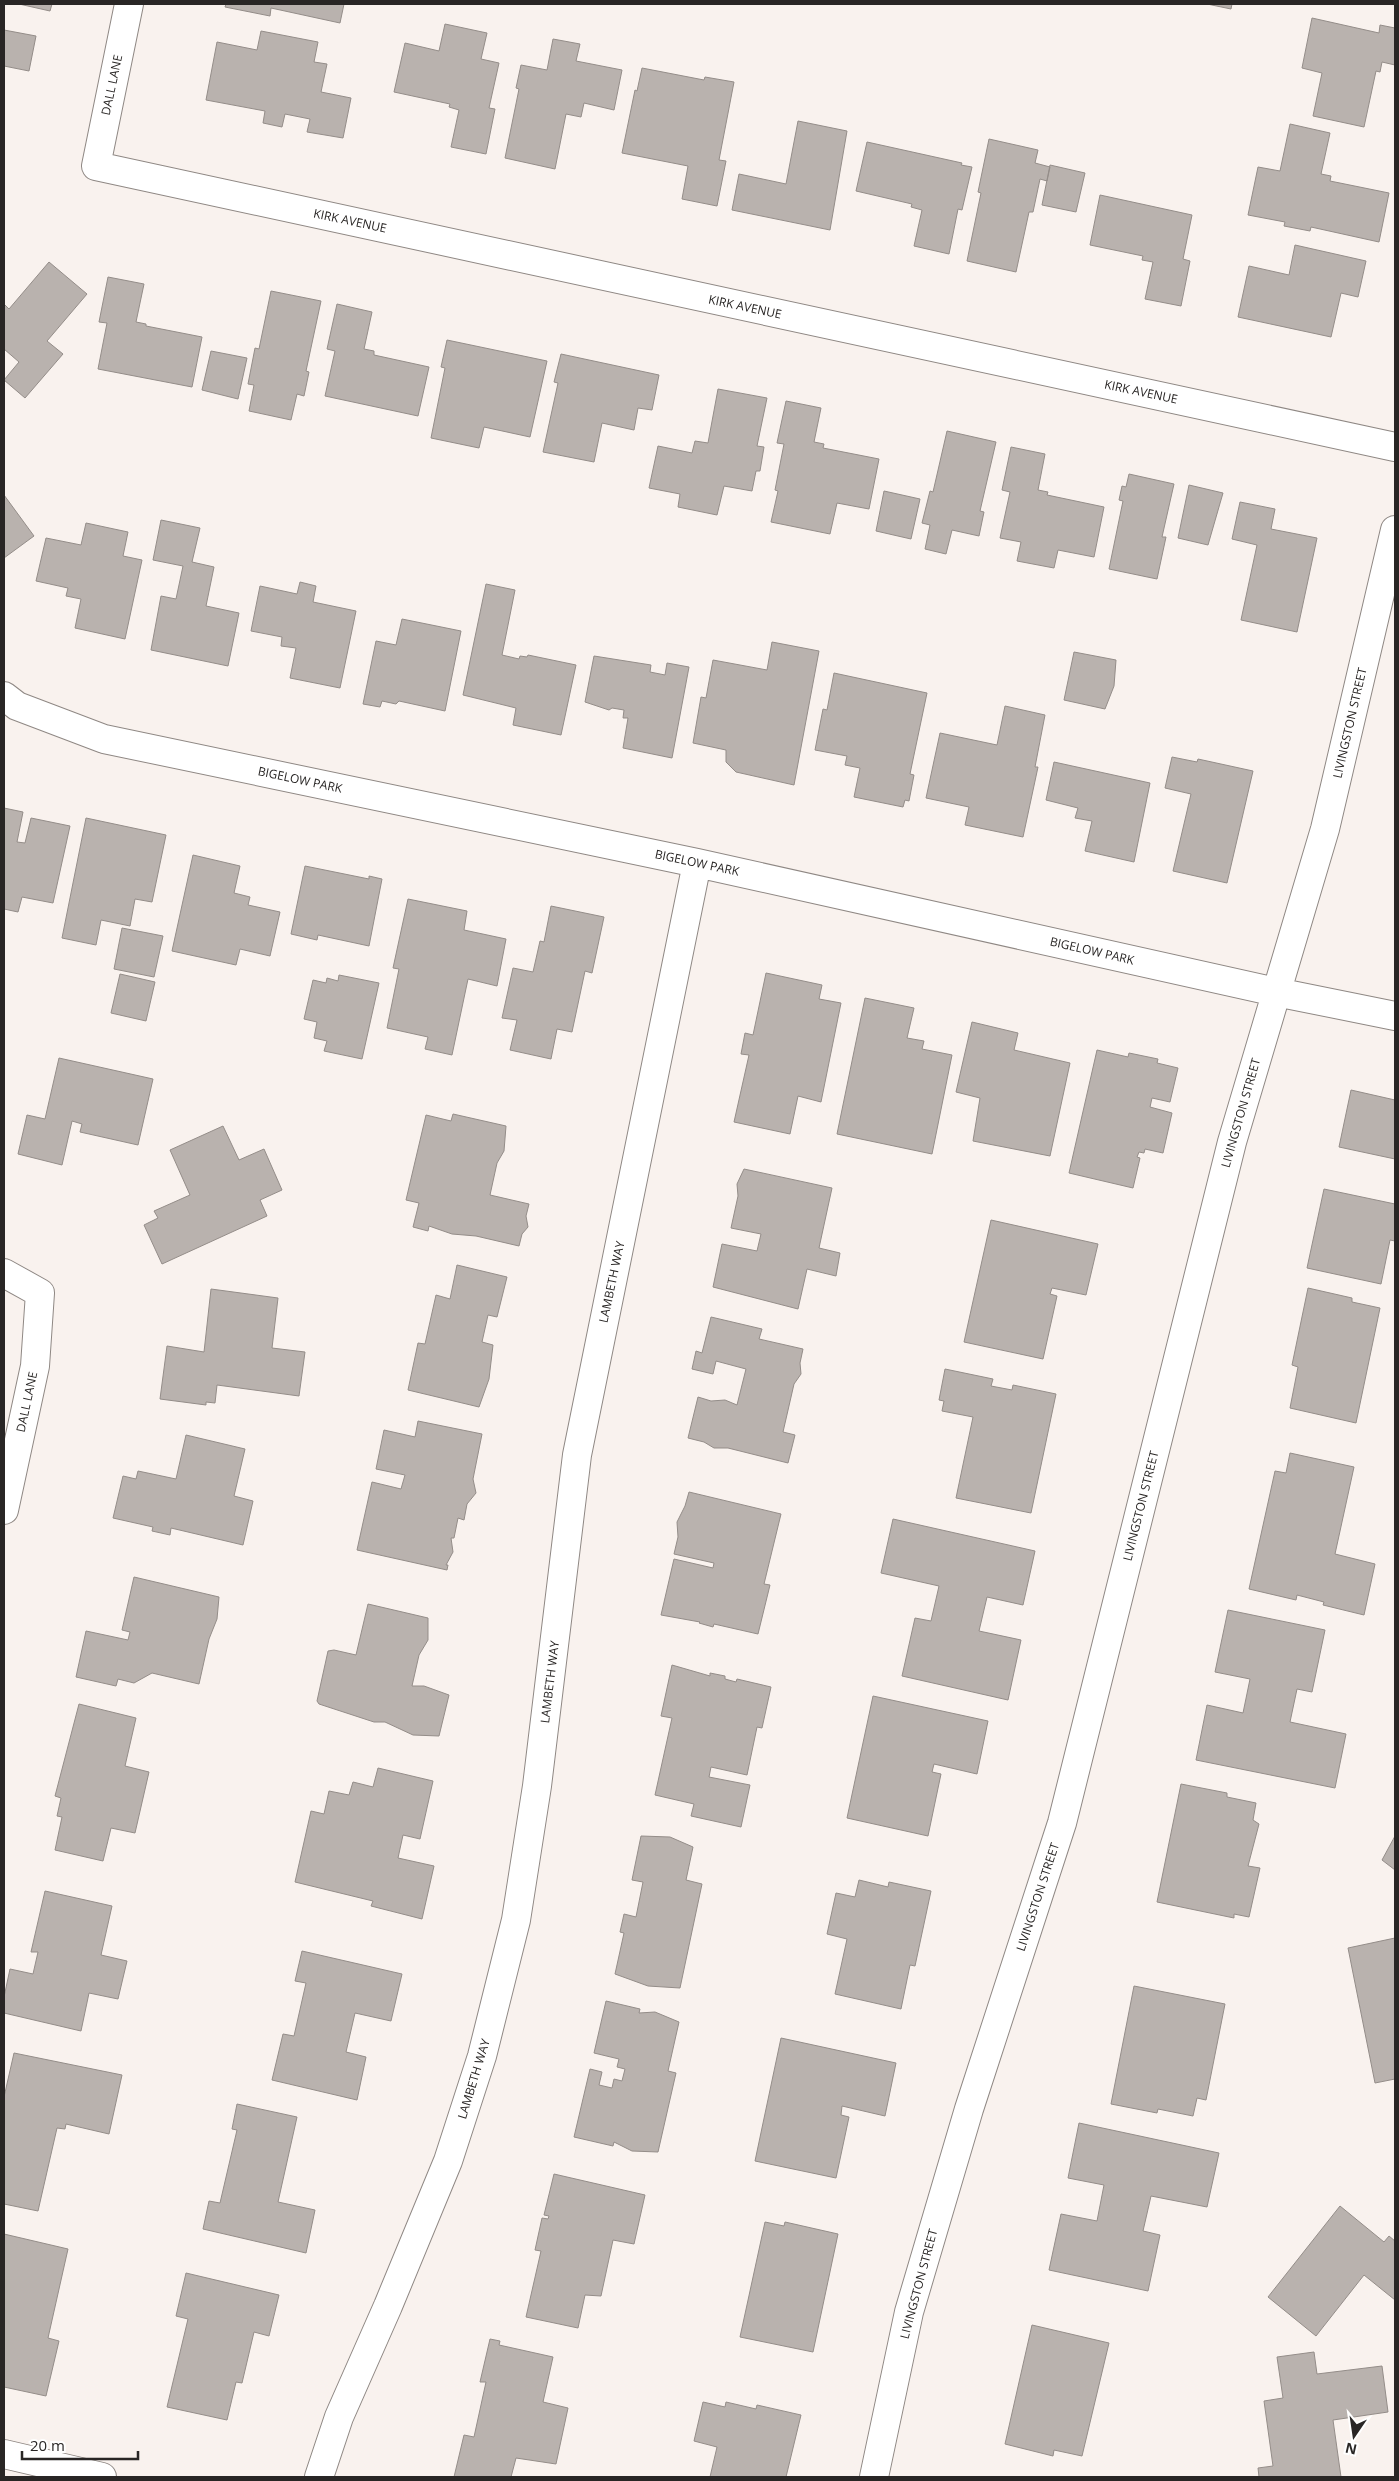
<svg xmlns="http://www.w3.org/2000/svg" width="1399" height="2481" font-family="'Open Sans',sans-serif">
  <style>
    .building { fill: #b9b2ae; stroke: #948d89 }
    .lines { fill: none; stroke-linecap: round; stroke-linejoin: round }
    .minor-casing { stroke: #8f8884; stroke-width: 30 }
    .minor { stroke: #fff; stroke-width: 28 }
    .labels { text-anchor: middle; stroke-width: 5; stroke-linejoin: round; paint-order: stroke }
    .street-label { font-size: 12px; fill: #292625; stroke: #fff }
  </style>
  <rect width="100%" height="100%" fill="#f9f2ee"/>
  <path class="building" d="M19 4H52L50 11Z
    M226 4H344L340 23 271 8 270 16 225 7Z
    M1207 4H1232L1231 9Z
    M1312 18 1379 33 1380 25 1395 28V65L1382 62 1380 72 1376 71 1364 127 1313 116 1322 73 1302 68Z
    M445 24 487 33 481 59 499 63 489 108 495 109 486 154 451 147 459 110 449 107 450 104 394 92 405 43 439 51Z
    M4 30 36 36 29 71 4 66Z
    M261 31 318 42 314 62 327 64 321 92 351 98 343 138 307 132 310 119 285 114 282 127 263 123 265 111 206 100 217 42 257 50Z
    M553 39 580 44 576 61 622 70 614 110 584 103 581 117 566 114 555 169 505 158 519 89 516 88 521 65 547 70Z
    M642 68 704 80 705 77 734 82 719 160 726 161 717 206 682 199 688 166 622 153 635 90 637 91Z
    M798 121 847 131 830 230 732 210 739 174 786 184Z
    M1290 124 1330 133 1321 174 1331 176 1330 181 1389 193 1379 242 1311 227 1310 231 1284 226 1285 222 1248 215 1258 167 1280 171Z
    M989 139 1038 150 1035 163 1050 167 1047 181 1040 179 1033 212H1029L1016 272 967 261 981 193 978 192Z
    M867 142 962 163 961 165 972 167 962 210 958 209 949 254 914 246 922 210 911 207 912 204 856 191Z
    M1050 165 1085 173 1076 212 1042 205Z
    M1100 195 1192 215 1183 259 1190 261 1181 306 1145 299 1153 262 1142 260 1143 256 1090 245Z
    M1295 245 1366 261 1358 297 1341 293 1331 337 1238 317 1249 266 1289 275Z
    M49 262 87 294 47 341 63 354 25 398 4 380 19 362 4 349V304L9 309Z
    M108 277 144 284 136 322 146 324V326L202 337 192 387 98 369 107 323 99 322Z
    M271 291 321 301 306 371 309 372 304 396 297 394 291 420 249 411 254 385 248 384 255 348 259 349Z
    M337 304 372 312 364 349 374 351V355L429 367 418 416 325 396 335 351 327 349Z
    M447 340 547 361 530 437 484 427 479 448 431 438 445 368 441 367Z
    M211 351 247 358 238 399 202 390Z
    M561 354 659 375 652 410 638 408 634 430 602 423 594 462 543 452 558 383 554 382Z
    M718 389 767 398 757 446 764 447 760 471H756L752 491 724 486 717 515 678 507 680 494 649 488 658 446 692 453 695 441 708 443Z
    M786 401 821 408 814 442 824 444 823 448 879 459 869 509 837 503 830 534 771 522 778 491 775 490 784 444 777 443Z
    M947 431 996 442 980 511 984 512 979 536 952 530 946 554 925 549 930 525 922 523 930 491 933 492Z
    M1011 447 1045 454 1038 490 1048 492 1047 495 1104 507 1094 557 1058 550 1054 568 1017 561 1021 542 1000 538 1010 492 1002 490Z
    M1129 474 1174 484 1162 537H1166L1157 579 1109 569 1123 501 1119 500 1122 486 1126 487Z
    M1189 485 1223 493 1208 545 1178 538Z
    M884 491 920 499 911 539 876 531Z
    M4 495 34 536 4 558Z
    M1240 502 1275 509 1271 529 1317 538 1297 632 1241 620 1257 545 1232 539Z
    M161 520 200 528 192 562 214 567 206 606 239 613 228 666 151 650 161 596 176 599 183 566 153 560Z
    M86 523 128 532 123 556 142 560 125 639 75 628 81 599 66 596 68 588 36 581 46 538 81 545Z
    M300 582 316 586 313 602 356 611 340 688 290 678 296 648 281 646 282 637 251 631 260 586 297 594Z
    M486 584 515 590 502 655 519 659 520 656 527 657 528 655 576 665 561 735 513 725 516 708 463 695Z
    M402 619 461 631 445 711 399 701 396 704 382 701 380 707 363 704 376 641 396 645Z
    M772 642 819 651 794 785 736 772 726 762V750L693 743 701 697 706 698 713 660 767 670Z
    M1074 652 1116 660 1114 686 1105 709 1064 700Z
    M594 656 651 665 650 672 665 675 667 663 689 667 672 758 623 748 628 718H623L624 710 612 708 609 710 585 702Z
    M834 673 927 693 910 774 914 775 909 801 905 800 903 807 854 797 860 768 845 765 847 756 815 750 823 709 827 710Z
    M1005 706 1045 715 1035 767H1038L1023 837 965 825 969 807 926 798 940 733 997 745Z
    M1172 757 1197 762 1198 759 1253 771 1227 883 1173 871 1191 794 1165 788Z
    M1054 762 1150 783 1134 862 1085 851 1092 821 1075 818 1078 808 1046 800Z
    M4 808 23 812 17 842 25 843 31 818 70 826 53 903 22 897 18 912 4 909Z
    M86 818 166 835 152 902 135 899 130 926 101 920 96 945 62 938Z
    M193 855 240 866 234 893 250 897 248 905 280 912 270 956 240 949 236 965 172 951Z
    M305 866 369 879V876L382 879 369 946 318 935 317 940 291 934Z
    M408 899 467 911 464 930 506 939 497 986 468 979 452 1055 425 1049 428 1037 387 1028 399 969 393 968Z
    M551 906 604 917 592 973 585 971 572 1032 557 1029 551 1059 510 1050 517 1020 502 1018 513 968 533 972 540 941 544 942Z
    M122 928 163 936 154 977 114 969Z
    M766 973 822 985 819 999 841 1003 821 1102 798 1096 790 1134 734 1122 749 1055 741 1054 745 1033 753 1035Z
    M120 974 155 982 146 1021 111 1013Z
    M339 975 379 983 362 1059 324 1051 327 1041 314 1038 317 1022 304 1019 313 980 326 983 327 978 338 981Z
    M865 998 914 1008 907 1038 924 1041 922 1049 952 1055 932 1154 837 1134Z
    M972 1022 1018 1033 1014 1050 1070 1063 1050 1156 973 1141 980 1098 956 1092Z
    M1097 1050 1128 1057 1129 1053 1158 1059 1157 1063 1178 1068 1170 1102 1152 1098 1150 1107 1172 1113 1163 1153 1145 1149 1144 1153 1139 1152 1137 1157 1140 1158 1133 1188 1069 1173Z
    M59 1058 153 1079 138 1145 80 1132 82 1124 72 1121 62 1165 18 1154 27 1115 45 1119Z
    M1351 1090 1395 1100V1159L1339 1147Z
    M453 1114 506 1126 504 1151 497 1163 490 1195 529 1204 526 1216 528 1227 522 1234 519 1246 476 1236 452 1234 429 1226 428 1231 413 1227 419 1203 406 1200 426 1115 451 1121Z
    M223 1126 239 1160 264 1149 282 1190 260 1200 267 1216 162 1264 144 1225 158 1218 154 1211 190 1195 170 1150Z
    M744 1169 832 1188 819 1248 840 1253 836 1276 807 1269 798 1309 713 1287 722 1244 757 1251 761 1234 731 1228 738 1196 737 1184Z
    M1324 1189 1395 1204V1241L1390 1240 1381 1284 1307 1268Z
    M991 1220 1098 1244 1086 1295 1052 1288 1050 1294 1057 1296 1043 1359 964 1342Z
    M457 1265 507 1277 497 1317 488 1315 482 1342 493 1345 489 1379 479 1407 408 1390 418 1343 425 1344 436 1295 450 1299Z
    M1308 1288 1352 1298V1302L1380 1308 1356 1423 1290 1408 1298 1367 1292 1365Z
    M211 1289 278 1298 272 1348 305 1352 299 1396 217 1385 215 1403 206 1402V1405L160 1399 167 1346 204 1352Z
    M711 1317 762 1329 759 1339 803 1349 800 1363 801 1374 794 1384 783 1432 795 1435 788 1463 728 1448H714L704 1442 688 1438 698 1397 711 1401 725 1400 737 1405 746 1369 716 1361 713 1374 692 1369 696 1351 702 1353Z
    M945 1369 993 1379 991 1386 1012 1390 1013 1385 1056 1394 1031 1513 956 1498 973 1417 942 1411 944 1401 939 1400Z
    M418 1421 482 1434 473 1479 476 1493 467 1504 464 1520 458 1518 454 1538H451L453 1552 446 1565H448L447 1570 357 1550 372 1482 401 1489 405 1475 376 1469 384 1430 415 1437Z
    M186 1435 245 1449 234 1496 253 1501 243 1545 171 1528 170 1535 152 1531 153 1527 113 1518 123 1476 136 1479 138 1471 176 1479Z
    M1290 1453 1354 1467 1335 1554 1375 1564 1364 1615 1323 1605 1324 1602 1297 1595 1296 1600 1249 1589 1275 1471 1286 1473Z
    M689 1492 781 1514 764 1584 770 1585 758 1634 714 1624 713 1627 699 1623 700 1622 661 1615 674 1559 713 1568 714 1563 674 1554 678 1537 677 1522 685 1506Z
    M893 1519 1035 1551 1023 1605 987 1597 979 1631 1021 1640 1008 1700 902 1676 915 1618 931 1621 939 1586 881 1573Z
    M134 1577 219 1597 217 1619 209 1639 199 1684 152 1673 134 1683 118 1679 116 1686 76 1677 86 1631 128 1640 130 1632 122 1630Z
    M368 1604 428 1618V1640L419 1655 412 1686H424L449 1695 439 1736 413 1735 385 1722H374L319 1704 317 1701 328 1651 334 1650 356 1655Z
    M1228 1610 1325 1630 1312 1692 1297 1689 1290 1722 1346 1734 1335 1788 1196 1760 1207 1705 1243 1713 1250 1679 1215 1672Z
    M672 1665 710 1676V1673L725 1676V1679L736 1682 737 1679 771 1687 762 1728 757 1727 747 1775 711 1767 709 1777 750 1785 741 1827 691 1816 694 1804 655 1795 672 1718 661 1716Z
    M873 1696 988 1721 977 1774 934 1764 932 1772 941 1774 928 1836 847 1818Z
    M79 1704 136 1718 125 1766 149 1772 135 1833 111 1828 103 1861 55 1850 62 1817 57 1816 61 1798 55 1796Z
    M378 1768 433 1781 420 1839 403 1835 398 1858 434 1866 422 1919 371 1906 373 1901 295 1882 311 1811 324 1814 329 1791 349 1795 353 1782 373 1787Z
    M1181 1784 1227 1793V1797L1256 1803 1253 1820 1259 1824 1248 1866 1260 1868 1249 1917 1234 1914V1918L1157 1902Z
    M641 1836 670 1837 693 1847 686 1880 702 1884 680 1988 648 1986 615 1974 624 1933 620 1932 624 1914 636 1917 643 1882 632 1880Z
    M1395 1836V1870L1382 1860Z
    M859 1880 888 1887 889 1882 931 1891 915 1966 910 1965 901 2009 835 1994 847 1939 827 1934 836 1893 855 1897Z
    M45 1891 112 1906 101 1955 127 1961 118 1999 89 1993 81 2031 4 2013V1997L10 1969 33 1974 38 1952H31Z
    M1395 1938V2079L1375 2083 1348 1948Z
    M302 1951 402 1974 391 2021 355 2013 346 2052 366 2057 357 2100 272 2080 283 2034 294 2036 306 1983 295 1981Z
    M1134 1986 1225 2004 1206 2100 1197 2098 1193 2116 1158 2109 1157 2113 1111 2104Z
    M606 2001 640 2009 639 2013 655 2012 679 2022 668 2071 676 2073 658 2152 632 2151 614 2142 613 2146 574 2137 590 2069 602 2072 599 2085 612 2088 614 2079 622 2081 625 2069 617 2067 619 2059 594 2053Z
    M781 2038 896 2063 885 2116 842 2106 841 2115 849 2117 836 2178 755 2161Z
    M14 2053 122 2075 109 2134 66 2124 65 2129 57 2128 38 2211 4 2204V2097Z
    M237 2104 297 2117 278 2202 315 2210 306 2253 203 2229 209 2201 220 2203 237 2130 232 2129Z
    M1079 2123 1219 2153 1207 2207 1151 2196 1143 2231 1160 2235 1148 2291 1049 2270 1061 2214 1097 2221 1104 2185 1068 2178Z
    M554 2174 645 2195 634 2244 613 2240 601 2296 585 2295 578 2328 526 2317 541 2251 535 2250 542 2218 548 2219 549 2216 544 2215Z
    M1340 2206 1384 2242 1389 2236 1395 2241V2300L1364 2275 1316 2336 1268 2297Z
    M765 2222 784 2226 785 2222 838 2234 813 2352 740 2337Z
    M4 2234 68 2249 48 2338 59 2341 46 2396 4 2387Z
    M186 2273 279 2295 269 2336 254 2332 242 2383 236 2382 227 2420 167 2407 188 2319 176 2316Z
    M1032 2325 1109 2343 1082 2456 1054 2450 1053 2456 1005 2444Z
    M490 2339 500 2341 499 2345 553 2357 543 2402 568 2408 556 2464 516 2458 511 2477H454L464 2435 474 2437 486 2382H480Z
    M1314 2352 1317 2374 1382 2366 1388 2412 1333 2420 1341 2477H1259L1258 2468 1273 2466 1264 2401 1283 2398 1277 2357Z
    M703 2402 725 2407 726 2402 756 2409 757 2405 801 2415 786 2477H710L717 2447 694 2441Z"/>
  <g class="lines">
    <g class="minor-casing">
      <path id="minor" d="M129 4 96 166 1395 447
        M4 696 17 706 104 739 697 863 1276 992 1395 1016
        M4 1273 40 1293 35 1366 4 1510
        M4 2454 102 2477
        M319 2477 339 2417 388 2306 448 2161 482 2056 516 1920 537 1786 577 1455 697 863
        M874 2477 909 2312 969 2109 1062 1823 1232 1142 1325 829 1395 530"/>
    </g>
    <use href="#minor" class="minor"/>
  </g>
  <g class="labels">
    <g class="street-label">
      <text transform="translate(112 85) rotate(-78)" y="4">DALL LANE</text>
      <text transform="translate(350 221) rotate(12)" y="4">KIRK AVENUE</text>
      <text transform="translate(745 307) rotate(12)" y="4">KIRK AVENUE</text>
      <text transform="translate(1141 392) rotate(12)" y="4">KIRK AVENUE</text>
      <text transform="translate(1350 723) rotate(-77)" y="4">LIVINGSTON STREET</text>
      <text transform="translate(300 780) rotate(12)" y="4">BIGELOW PARK</text>
      <text transform="translate(697 863) rotate(12)" y="4">BIGELOW PARK</text>
      <text transform="translate(1092 951) rotate(13)" y="4">BIGELOW PARK</text>
      <text transform="translate(1241 1113) rotate(-74)" y="4">LIVINGSTON STREET</text>
      <text transform="translate(612 1282) rotate(-78)" y="4">LAMBETH WAY</text>
      <text transform="translate(27 1402) rotate(-78)" y="4">DALL LANE</text>
      <text transform="translate(1141 1506) rotate(-76)" y="4">LIVINGSTON STREET</text>
      <text transform="translate(550 1682) rotate(-83)" y="4">LAMBETH WAY</text>
      <text transform="translate(1038 1897) rotate(-72)" y="4">LIVINGSTON STREET</text>
      <text transform="translate(474 2079) rotate(-73)" y="4">LAMBETH WAY</text>
      <text transform="translate(919 2284) rotate(-75)" y="4">LIVINGSTON STREET</text>
    </g>
  </g>
  <rect width="1399" height="2481" fill="none" stroke="#292625" stroke-width="10"/>
  <g transform="translate(1354 2436) rotate(193)" stroke="#ffffff" stroke-width="4" paint-order="stroke">
  <path d="M0-4L9 19L0 12L-9 19Z" fill="#292625"/>
  <text y="-8" font-size="14" font-weight="bold" text-anchor="middle" fill="#292625">N</text>
  </g>
  <path d="M22 2451v8h116v-8" fill="none" stroke="#292625" stroke-width="2.5"/>
  <text x="30" y="2451" font-size="15" fill="#292625" stroke="#ffffff" stroke-width="4" paint-order="stroke">20 m</text>
</svg>
